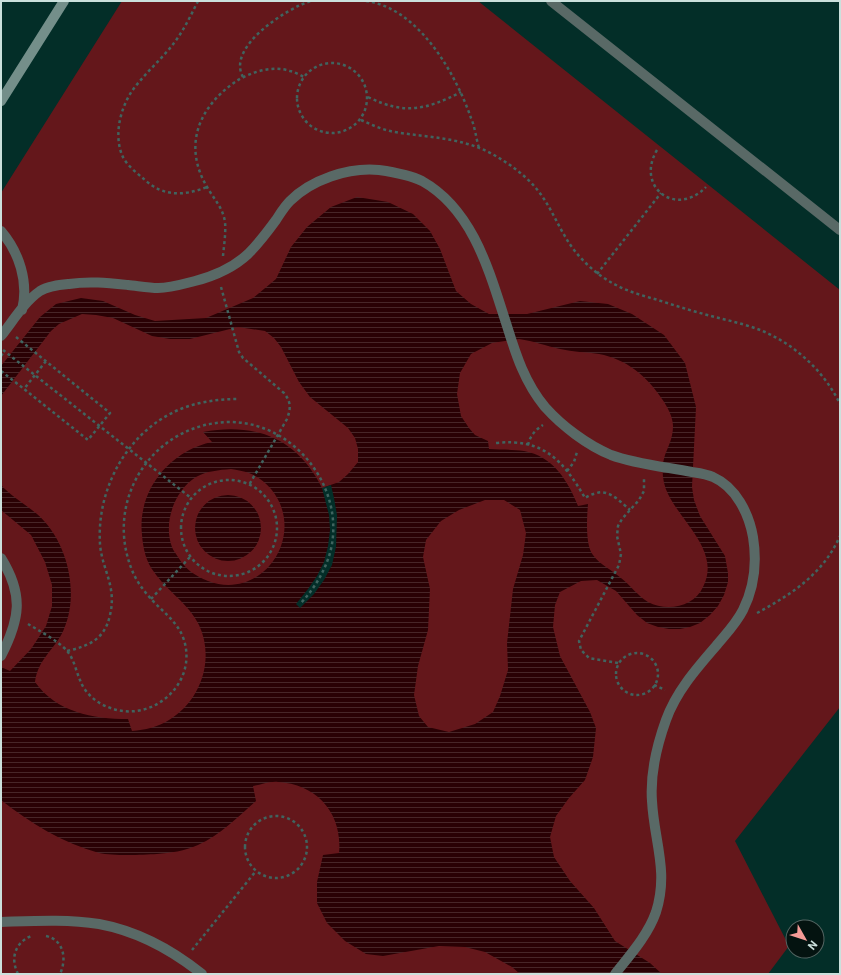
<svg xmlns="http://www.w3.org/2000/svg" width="841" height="975" font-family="Roboto,sans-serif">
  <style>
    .green { fill: #64171b }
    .water { fill: url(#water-rules); fill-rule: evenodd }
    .pier { fill: #032e28 }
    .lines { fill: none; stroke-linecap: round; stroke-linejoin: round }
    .path { stroke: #40645f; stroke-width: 2.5; stroke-dasharray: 3 3; stroke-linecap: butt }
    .service { stroke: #596966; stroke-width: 10 }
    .tertiary { stroke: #596966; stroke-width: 10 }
    .secondary { stroke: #748f8a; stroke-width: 10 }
  </style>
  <defs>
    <pattern id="water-rules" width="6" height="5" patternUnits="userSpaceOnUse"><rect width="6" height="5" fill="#2a0104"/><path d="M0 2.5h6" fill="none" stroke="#482628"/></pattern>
  </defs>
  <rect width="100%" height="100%" fill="#032e28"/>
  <path class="green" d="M122 1H478L840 290V707L735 841 789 946 768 974H1V193Z"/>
  <path class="water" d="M357 197 388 202 413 214 430 231 440 249 456 291 471 304 489 314H527L580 301 608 304 632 314 664 335 685 363 696 407 692 487 694 500 700 516 725 556 728 573V582L724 595 718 606 710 615 700 623 690 627 680 629H669L658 627 647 623 637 615 616 591 597 580 581 581 560 592 555 605 553 627 560 656 590 712 596 728 593 757 585 780 569 798 556 816 550 837 554 857 570 881 594 908 615 941 650 963 662 974H520L512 967 485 952 465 947 439 946 383 956 366 954 345 941 327 923 317 903V882L323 855 339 853C343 814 317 784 278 782 270 781 261 785 253 786L256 801C238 817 220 835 198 845 185 851 170 853 157 854 142 855 113 856 99 853 63 843 30 823 1 800V667L10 671 31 649 46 626 52 606V585L45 562 31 535 1 510V485C11 496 25 504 37 514 67 540 80 592 64 629 56 649 38 658 35 682 56 712 93 719 128 719L132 731C145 730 158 727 169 720 201 701 215 659 199 625 189 604 167 591 154 572 146 562 143 548 142 535 137 491 169 451 212 442L203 432C256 422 298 439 322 488L339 482 348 474 358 462V449L355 438 348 428 310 397 299 382 281 347 274 338 265 331 238 327 190 339H170L152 336 113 318 96 315 82 314 59 324 51 331 1 396V366L40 317 56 304 81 298 103 301 135 315 155 321 206 318 253 298 276 279 291 247 307 227 331 207ZM519 339C534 341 546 346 560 349 573 352 586 352 599 354 626 359 647 376 662 399 667 406 673 417 673 426 673 437 669 445 665 455 661 467 662 482 668 494 682 523 721 552 703 587 694 607 667 612 648 602 638 596 630 585 621 578 612 570 600 565 593 555 585 545 587 517 588 504L578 506C568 481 553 456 524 451 512 449 501 450 489 449L488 441 475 435 469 428 461 416 457 394 460 373 471 354 492 343ZM231 469C237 470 244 471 249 473 257 476 265 482 271 489 308 534 263 602 208 581 195 576 185 569 178 557 176 554 173 550 172 547 163 523 174 491 196 477 207 471 219 470 231 469ZM485 500H504L520 510 526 533 523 555 513 589 507 643 508 670 500 696 493 712 475 724 449 732 428 727 419 716 414 695 418 666 428 630 430 589 423 557 426 540 441 521 459 510Z
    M195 528a33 33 0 1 1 66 0a33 33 0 1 1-66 0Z"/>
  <path class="pier" d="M331 485 334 498 337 515 336 547 332 565 324 580 314 594 300 608 296 604 308 589 317 576 324 562 328 546 330 530 329 515 322 488Z"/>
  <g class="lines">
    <path class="path" d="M198 1C191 15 184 30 174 43 161 60 144 74 132 91 120 109 114 135 122 155 126 165 137 173 145 180 164 197 184 196 207 187
      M366 1C418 8 455 72 471 118 475 127 476 138 479 148
      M297 98a35 35 0 1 1 70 0a35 35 0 1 1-70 0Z
      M243 77C226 47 287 8 311 1
      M368 97C404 115 426 110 461 92
      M361 120C372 125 383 130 395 132 430 138 462 137 494 155 513 166 532 180 544 199 552 211 558 225 566 238 577 257 596 275 616 285 629 292 644 296 658 300 679 307 699 313 719 318 735 322 751 326 765 332 798 347 825 373 840 404
      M657 150C635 187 676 218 706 187
      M223 256C224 245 226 233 225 222 223 208 214 199 207 187 183 146 198 108 235 82 250 72 273 65 290 71 295 72 300 75 304 77
      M597 274 661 193
      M221 287 239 352 243 358 284 393C291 402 291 408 287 419L249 485
      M16 337 110 413 88 440 24 389 46 361
      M3 350 191 498
      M1 356 5 350
      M1 371 24 389
      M496 443C543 438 563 460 585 498 588 496 592 494 597 493 609 489 622 503 630 510
      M528 445C530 436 535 430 543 425
      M567 471 574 462 577 452
      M181 528a48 48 0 1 1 96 0a48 48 0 1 1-96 0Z
      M151 599 190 557
      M757 613C792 594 823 574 840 536
      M28 624C38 630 60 642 67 651 74 659 76 671 80 680 84 692 96 703 108 707 150 725 198 685 184 640 178 622 164 613 152 600 144 591 136 581 132 570 103 499 154 422 231 422 296 423 347 490 330 553 324 573 314 589 300 604
      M67 651C89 646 105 639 110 615 117 586 102 570 100 544 96 481 136 417 200 403 213 400 226 399 239 399
      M616 674a21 21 0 1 1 42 0a21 21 0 1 1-42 0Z
      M618 663 589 658 581 650 579 641 619 565 621 554 617 536 618 526 622 519 639 500 644 491V477
      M654 685 665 690
      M245 847a31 31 0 1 1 62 0a31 31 0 1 1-62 0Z
      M46 936C64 940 67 959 60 974
      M192 950 256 871
      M18 974C10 958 15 943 31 936"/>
    <path class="service" d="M1 231C19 252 29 282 22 310
      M1 336C13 321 24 302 40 291 48 286 59 285 69 284 89 281 108 283 128 285 138 286 149 288 158 288 171 288 183 284 195 281 214 276 233 268 248 254 258 244 268 231 276 220 280 214 284 207 290 201 311 180 348 167 379 170 393 172 410 175 422 181 474 210 490 274 507 326 516 355 525 383 545 407 562 426 587 445 611 455 635 464 666 467 692 472 699 473 707 474 713 477 736 487 749 514 753 537 757 562 754 588 743 610 736 624 725 635 716 646 696 669 676 692 666 720 657 745 650 774 652 801 654 841 669 871 656 912 648 935 630 955 615 974
      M1 558C24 595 20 619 1 656
      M1 922C33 921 67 919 99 924 137 931 172 950 202 974"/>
    <path class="tertiary" d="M551 1 840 230"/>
    <path class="secondary" d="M1 101 64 1"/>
  </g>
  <rect width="841" height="975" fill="none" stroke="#cbe0dc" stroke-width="4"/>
  <g transform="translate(805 939) rotate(129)"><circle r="19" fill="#041310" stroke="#546562"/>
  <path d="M0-3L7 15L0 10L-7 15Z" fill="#f59b97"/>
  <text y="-6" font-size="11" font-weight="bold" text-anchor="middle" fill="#cbe0dc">N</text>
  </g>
</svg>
